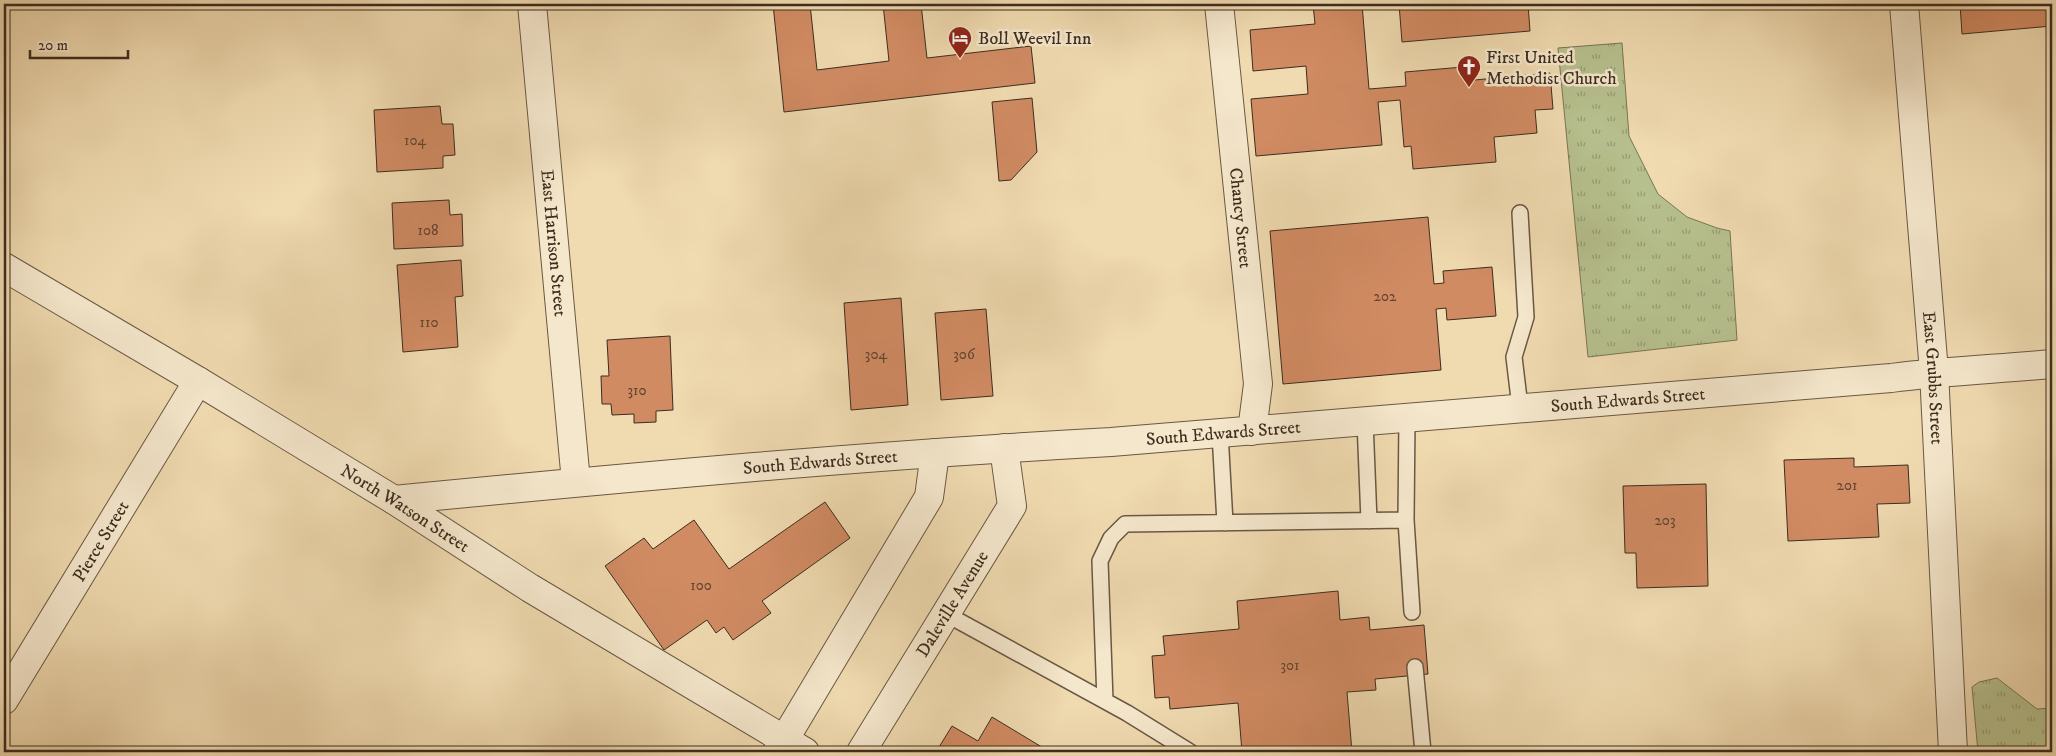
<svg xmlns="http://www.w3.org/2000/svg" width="2056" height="756" font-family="'IM FELL DW Pica',serif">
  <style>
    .grass { fill: url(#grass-tufts); stroke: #797656 }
    .building { fill: #d18b63; stroke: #3c2d1f }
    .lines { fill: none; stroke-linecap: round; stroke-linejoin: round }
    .service-casing { stroke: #695843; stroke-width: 18 }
    .minor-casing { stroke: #695843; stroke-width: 30 }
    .service { stroke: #f5e7cc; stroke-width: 15 }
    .minor { stroke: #f5e7cc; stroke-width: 28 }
    .labels { text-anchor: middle; stroke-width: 5; stroke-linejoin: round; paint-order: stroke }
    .number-label { font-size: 15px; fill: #614430 }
    .poi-label { font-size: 18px; fill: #3c2d1f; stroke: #f5e7cc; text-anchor: start }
    .street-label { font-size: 18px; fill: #3c2d1f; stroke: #f5e7cc }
  </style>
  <defs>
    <pattern id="grass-tufts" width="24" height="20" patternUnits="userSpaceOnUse" patternTransform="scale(1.25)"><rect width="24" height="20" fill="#b6c08e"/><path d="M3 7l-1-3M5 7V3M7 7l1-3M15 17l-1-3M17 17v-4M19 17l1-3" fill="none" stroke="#959c73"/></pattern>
  </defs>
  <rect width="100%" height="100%" fill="#f0dab0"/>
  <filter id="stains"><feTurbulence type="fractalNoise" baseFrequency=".004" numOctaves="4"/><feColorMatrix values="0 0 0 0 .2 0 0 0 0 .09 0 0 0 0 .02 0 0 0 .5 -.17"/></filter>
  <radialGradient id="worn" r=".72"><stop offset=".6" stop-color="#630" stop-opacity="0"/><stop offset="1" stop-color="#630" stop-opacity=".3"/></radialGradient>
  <path class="grass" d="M1622 43 1629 136 1658 194 1687 217 1717 228 1730 231 1737 340 1588 357 1558 48Z
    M1997 678 2037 709 2052 708V752H1978L1972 687 1979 682Z"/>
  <path class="building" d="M773 4H810L817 70 889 61 883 4H921L927 58 1031 46 1035 83 784 112Z
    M1313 4H1362L1369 89 1406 86 1405 72 1463 67 1464 81 1550 73 1553 109 1535 110 1537 133 1494 137 1496 162 1413 169 1411 146 1404 147 1400 100 1378 102 1382 145 1256 156 1251 99 1308 94 1306 66 1253 71 1250 30 1315 24Z
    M1399 4H1528L1530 31 1402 42Z
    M1960 4H2052V26L1962 34Z
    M1032 98 1037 152 1011 180 999 181 992 102Z
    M440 106 442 124H453L455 155 443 156V168L377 172 374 110Z
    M449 200 450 215 462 214 463 246 394 249 392 203Z
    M1428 217 1434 284 1444 283 1443 271 1492 267 1496 316 1447 320 1446 308 1436 309 1441 370 1283 384 1270 231Z
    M461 260 463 296 455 297 458 347 403 352 397 265Z
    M901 298 908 405 851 410 844 303Z
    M986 309 993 396 941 400 935 313Z
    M670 336 673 410 656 411V422L634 423V414L612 415 611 404H602L601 376H609L607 340Z
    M1854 458V467L1908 465 1910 503 1877 504 1879 537 1788 541 1784 460Z
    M1706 484 1708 586 1637 588 1636 553H1625L1623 486Z
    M825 502 850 538 762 601 771 613 733 640 724 627 716 633 707 620 664 650 605 566 644 538 653 549 694 520 729 569Z
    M1338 591 1340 620 1369 617 1370 630 1424 625 1428 674 1375 679 1376 690 1347 692 1352 752H1242L1238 703 1170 709 1169 697 1155 698 1152 656 1165 655 1163 636 1239 629 1237 601Z
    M992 717 1050 752H936L952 726 978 741Z"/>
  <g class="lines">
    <g class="service-casing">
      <path id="service" d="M1520 407 1514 357 1526 317 1520 213
        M1407 417 1406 520 1412 612
        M1365 421 1369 521
        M1220 433 1225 523
        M946 614 1127 713 1190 752
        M1415 667 1423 752
        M1105 701 1100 561 1111 538 1125 524 1406 520"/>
    </g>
    <g class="minor-casing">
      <g id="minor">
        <path id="s1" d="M532 4 576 482"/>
        <path id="s2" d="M1219 4 1258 384 1252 431"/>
        <path id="s3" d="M1904 4 1934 372 1953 752"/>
        <path id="s4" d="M4 267 198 381 394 500 530 588 805 752"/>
        <path id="s5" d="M394 500C632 477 871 455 1111 442L1891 378C1944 371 1998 369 2052 364"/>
        <path id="s6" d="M4 700 198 381"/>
        <path d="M777 752 929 497 935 453"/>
        <path id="s7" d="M861 752 1012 506 1004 448"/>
      </g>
    </g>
    <use href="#service" class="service"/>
    <use href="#minor" class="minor"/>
  </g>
  <defs>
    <g id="hotel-pin" transform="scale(1.25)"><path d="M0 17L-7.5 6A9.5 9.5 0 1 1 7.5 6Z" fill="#8f2418" stroke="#f5e7cc"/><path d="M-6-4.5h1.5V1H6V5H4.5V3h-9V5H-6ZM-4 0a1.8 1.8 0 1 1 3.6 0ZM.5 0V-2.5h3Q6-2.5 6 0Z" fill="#fff"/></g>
    <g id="church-pin" transform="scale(1.25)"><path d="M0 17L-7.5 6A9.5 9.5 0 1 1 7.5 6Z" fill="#8f2418" stroke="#f5e7cc"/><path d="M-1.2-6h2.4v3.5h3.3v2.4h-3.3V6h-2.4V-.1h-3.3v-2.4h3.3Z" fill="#fff"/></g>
  </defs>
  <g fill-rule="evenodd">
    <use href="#hotel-pin" x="960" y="38"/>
    <use href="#church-pin" x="1469" y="67"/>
  </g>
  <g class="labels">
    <g class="number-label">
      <text x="415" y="145">104</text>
      <text x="428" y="235">108</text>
      <text x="1385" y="301">202</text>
      <text x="429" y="327">110</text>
      <text x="876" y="359">304</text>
      <text x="964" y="359">306</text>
      <text x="637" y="395">310</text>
      <text x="1847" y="490">201</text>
      <text x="1665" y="525">203</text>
      <text x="701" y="590">100</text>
      <text x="1290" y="670">301</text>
    </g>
    <g class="poi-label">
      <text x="978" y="44">Boll Weevil Inn</text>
      <text x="1486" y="63">First United<tspan x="1486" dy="21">Methodist Church</tspan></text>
    </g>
    <g class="street-label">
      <text dy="6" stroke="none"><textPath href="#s2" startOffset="215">Chancy Street</textPath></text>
      <text dy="6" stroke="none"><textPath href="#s1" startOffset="240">East Harrison Street</textPath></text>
      <text dy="6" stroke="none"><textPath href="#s3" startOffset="375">East Grubbs Street</textPath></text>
      <text dy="6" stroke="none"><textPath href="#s5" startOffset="1238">South Edwards Street</textPath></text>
      <text dy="6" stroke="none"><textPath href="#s5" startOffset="832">South Edwards Street</textPath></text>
      <text dy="6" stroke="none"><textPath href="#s5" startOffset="428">South Edwards Street</textPath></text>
      <text dy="6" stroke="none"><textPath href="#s4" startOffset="468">North Watson Street</textPath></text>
      <text dy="6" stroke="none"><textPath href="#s6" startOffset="186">Pierce Street</textPath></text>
      <text dy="6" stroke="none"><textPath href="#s7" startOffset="174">Daleville Avenue</textPath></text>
    </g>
  </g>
  <rect width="2056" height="756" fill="none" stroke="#f0dab0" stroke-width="20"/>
  <rect x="5" y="5" width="2046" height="746" fill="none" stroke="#3c2d1f" stroke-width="2.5"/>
  <rect x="10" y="10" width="2036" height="736" fill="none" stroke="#3c2d1f"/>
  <path d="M30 50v8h98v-8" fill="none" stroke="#3c2d1f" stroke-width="2.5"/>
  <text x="38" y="50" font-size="15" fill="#3c2d1f" stroke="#f5e7cc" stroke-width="4" paint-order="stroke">20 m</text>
  <rect width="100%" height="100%" filter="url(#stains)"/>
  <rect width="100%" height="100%" fill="url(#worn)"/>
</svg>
